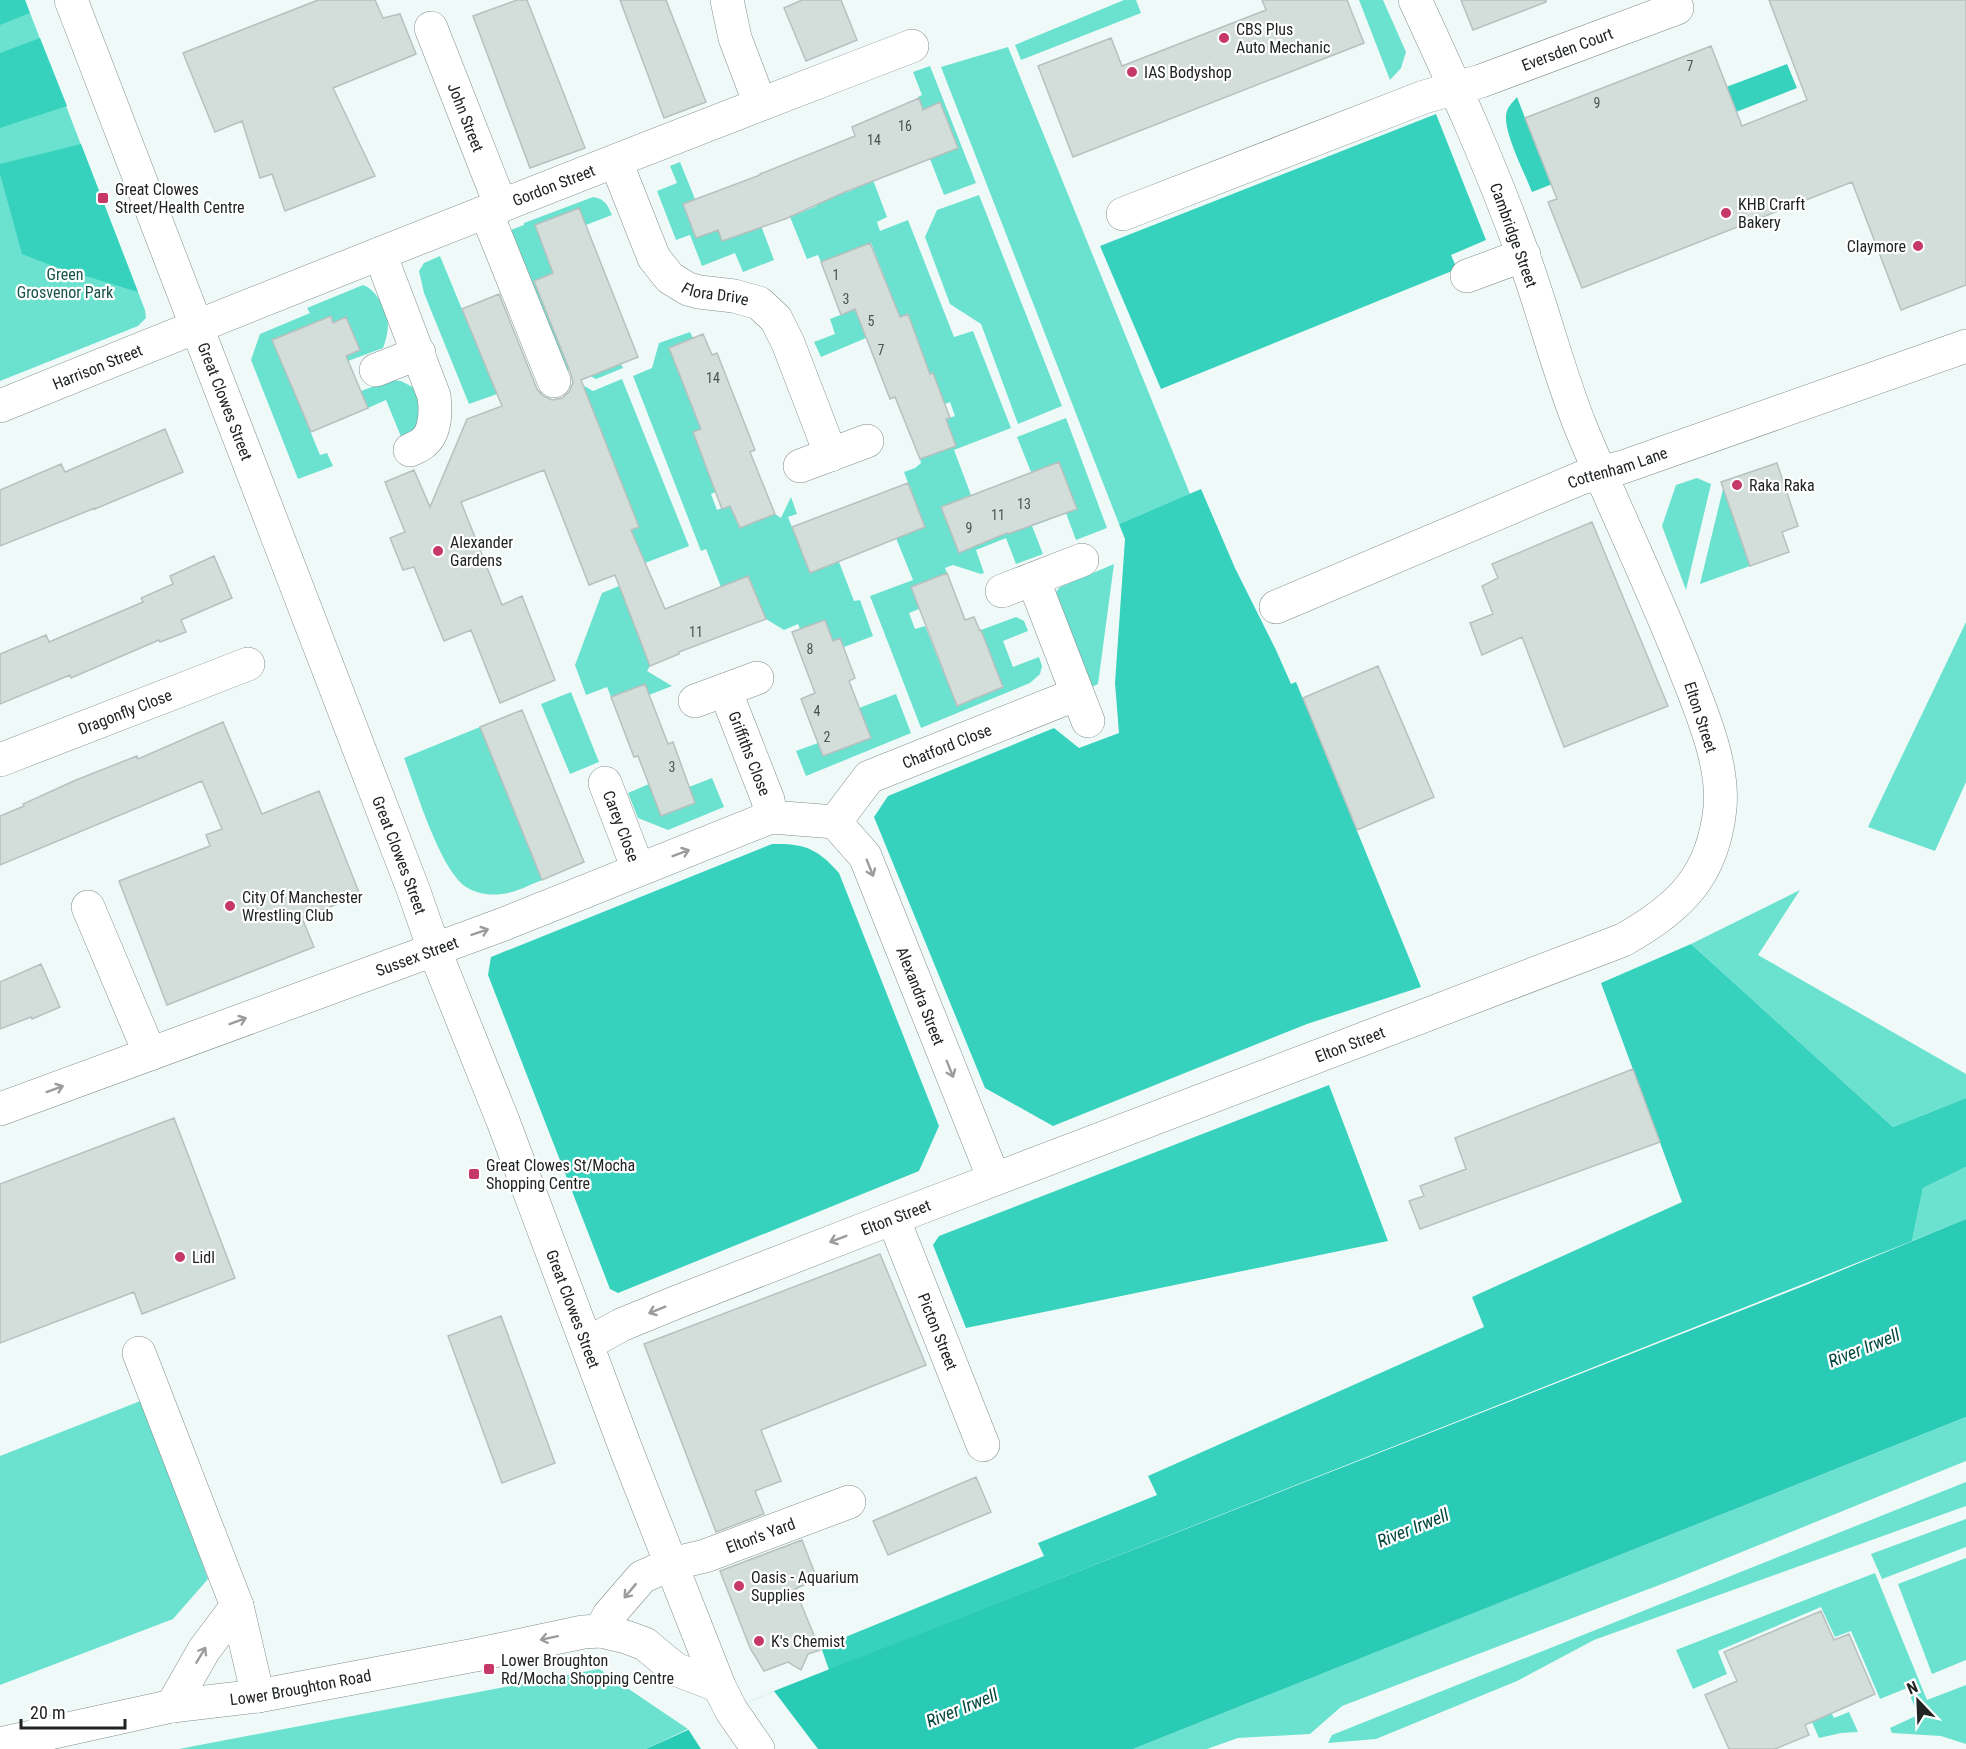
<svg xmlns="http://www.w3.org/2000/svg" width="1966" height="1749" font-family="'Roboto Condensed',sans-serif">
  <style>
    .green { fill: #6be2cf }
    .forest { fill: #37d2be }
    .water { fill: #29cab6 }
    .pier { fill: #effaf8 }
    .building { fill: #d3dedb; stroke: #b6c1bf; stroke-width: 1.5 }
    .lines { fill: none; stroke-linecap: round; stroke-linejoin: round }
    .minor-casing { stroke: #848e8c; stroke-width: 34 }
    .major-casing { stroke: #848e8c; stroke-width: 34 }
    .minor { stroke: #fff; stroke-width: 33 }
    .major { stroke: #fff; stroke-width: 33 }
    .oneway { stroke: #9b9c9c }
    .poi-dot { fill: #c63865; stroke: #fff; stroke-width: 2 }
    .labels { text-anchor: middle; stroke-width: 4.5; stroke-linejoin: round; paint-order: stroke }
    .number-label { font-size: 14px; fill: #4d5251 }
    .poi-label { font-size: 16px; fill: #202423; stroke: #fff; text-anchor: start }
    .street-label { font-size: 16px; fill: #202423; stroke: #fff }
    .park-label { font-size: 16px; fill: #14524a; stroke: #fff }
    .water-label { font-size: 18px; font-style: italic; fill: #044840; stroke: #fff }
  </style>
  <rect width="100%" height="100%" fill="#effaf8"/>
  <path class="green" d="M0 0H25L145 310 146 318 138 326 0 381Z
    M1124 0H1136L1141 13 1021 60 1015 45Z
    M1359 0H1383L1406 52 1401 68 1390 80Z
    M1008 47 1190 494 1119 524 941 67Z
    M930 66 976 183 944 195 930 159 958 148 940 103 923 110 918 97 922 95 913 72Z
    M680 162 695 199 683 204 696 238 718 230 723 241 738 235 757 215 774 260 743 272 735 253 702 266 690 235 676 240 657 191 677 183 670 166Z
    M870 172 887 217 877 222 880 231 908 220 954 337 973 331 1011 428 954 450 971 495 941 507 959 553 967 549 1003 522 1008 534 1027 526 1044 507 1049 520 1032 526 1043 554 1016 564 1006 538 976 550 984 573 981 574 953 565 945 568 947 573 911 587 919 609 909 613 915 629 925 626 957 706 1003 687 981 630 1016 617 1024 621 1028 631 1003 641 1013 667 1039 657 1042 666 1040 674 1030 683 921 728 870 596 913 580 896 538 924 526 904 472 915 468 921 463 920 459 956 446 946 419 955 416 950 402 940 406 932 383 936 381 933 373 923 377 911 321 908 314 900 317 871 243 821 262 818 255 807 259 790 217 817 206 813 194 838 195 853 190 850 180Z
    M979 195 1062 406 1018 424 981 324 950 304 925 237 937 210Z
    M593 197C605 199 607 204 612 215L586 225 540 223 535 226 538 233 547 229 623 368 596 379 574 368 560 373 503 233 524 225V223Z
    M440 256 497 394 469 404 424 293 419 271 424 263Z
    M363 285C376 289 388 311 388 324 388 332 386 340 383 348L348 361 346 356V317L333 323 330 316 273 340 320 455 327 453 333 466 298 479 251 360 260 334 310 313 307 308Z
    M855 309 866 338 821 357 814 342 835 334 830 319Z
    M690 332 693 338 669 348 692 406 705 427 693 432 699 447 723 489 711 494 717 510 730 505 740 528 775 514 781 518 791 497 797 514 788 517 810 573 839 562 854 601 860 600 873 636 844 647 840 638 833 641 825 620 800 629 798 624 784 630 766 619 749 577 721 587 706 549 701 551 633 376 652 368 659 343Z
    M572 379 593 391 622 379 689 546 645 563 631 530 639 526 594 413 587 415Z
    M391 380 401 381 416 389 423 408 413 433 402 439 386 400 368 408 361 391Z
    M1066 418 1107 528 1076 540 1066 513 1077 509 1059 462 1031 472 1017 437Z
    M1697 478 1711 484 1686 590 1662 526 1676 485Z
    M1723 489 1750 566 1700 584Z
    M1114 564 1098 684 1092 687 1056 592 1060 587Z
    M648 574 633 622 650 666 647 671 672 686 649 695 644 684 611 697 607 687 586 695 575 665 602 593Z
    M1966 622V782L1935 851 1868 827Z
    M571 692 599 762 570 774 541 704Z
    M896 694 911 733 806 776 796 751 818 743 823 756 870 738 859 708Z
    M480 727 542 880C529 885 515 893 502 894 490 896 472 893 462 884 437 860 417 792 404 758Z
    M712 778 724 807 668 830 638 818 628 793 649 784 689 787Z
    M1800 890 1758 955 1966 1074V1098L1893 1127 1691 944Z
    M1966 1167V1219L1912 1241 1923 1188Z
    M143 1400 208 1579 173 1619 0 1685V1456Z
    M1966 1417V1461L1675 1579 1342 1706 1310 1734 1238 1738 1207 1749H1133Z
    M1966 1482V1506L1594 1640 1517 1681 1376 1739 1328 1743 1332 1735Z
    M1966 1519V1547L1882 1579 1871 1554Z
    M1966 1558V1660L1932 1674 1898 1584Z
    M1875 1573 1927 1700 1966 1685V1744L1941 1736 1892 1733 1890 1728 1918 1715 1907 1688 1880 1699 1851 1631 1835 1637 1821 1607 1718 1651 1727 1674 1693 1689 1676 1650Z
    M599 1669 688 1729 646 1749H179Z
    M1827 1704 1834 1718 1849 1712 1858 1732 1841 1733 1819 1738 1808 1713Z"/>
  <path class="forest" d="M0 0H25L30 13 0 25Z
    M40 38 67 106 0 128V53Z
    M1787 64 1797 88 1532 192C1525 174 1505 135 1506 117 1506 108 1512 103 1517 97L1540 157Z
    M1436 114 1486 240 1451 255 1457 269 1161 389 1100 246Z
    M81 144 138 292 53 266 22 254 0 174V164Z
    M1201 489 1235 568 1276 650 1291 684 1296 682 1421 987 1307 1024 1053 1126 985 1088 874 817 888 796 1054 728 1079 748 1119 733 1115 683 1125 539 1119 524Z
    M772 844C805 843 818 849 839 873L939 1126 919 1171 618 1293 610 1289 488 975 491 957Z
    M1691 944 1893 1127 1966 1098V1167L1923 1188 1912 1241 829 1670 821 1647 1044 1556 1038 1543 1157 1495 1148 1476 1484 1327 1472 1297 1682 1202 1601 983Z
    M1329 1085 1388 1241 966 1328 933 1245 939 1236Z"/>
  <path class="water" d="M1966 1219V1417L1133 1749H646L774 1691 1806 1285Z"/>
  <path class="pier" d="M774 1691 818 1749H701L688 1729Z"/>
  <path class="building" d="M318 0H375L383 18 400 14 416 54 333 88 375 176 285 211 272 174 260 178 242 121 215 132 183 53Z
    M517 0H527L585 148 530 168 473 16Z
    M620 0H666L706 102 664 118Z
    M802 0H841L857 40 806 61 784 8Z
    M1262 0H1347L1364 43 1073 157 1038 66 1111 38 1122 66 1266 10Z
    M1461 0H1546V2L1473 30Z
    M1769 0H1966V285L1901 310 1852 182 1582 288 1548 202 1557 199 1525 118 1711 46 1742 126 1807 100Z
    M919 98 923 110 940 102 958 148 845 192 785 219 722 241 718 230 696 238 683 204 760 175V174L855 136 852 127Z
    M579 208 638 357 581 380 639 527 631 530 665 609 748 576 766 619 679 652V654L650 666 615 575 589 585 544 470 461 502 502 605 522 596 555 680 500 703 471 630 444 641 414 567 403 570 390 538 405 532 385 482 414 470 430 507 467 419 502 406 462 309 499 294 537 389 543 396 552 400 562 398 569 392 573 383 571 374 534 281 553 273 535 225Z
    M870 243 900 317 908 314 930 374 933 373 950 418 946 419 956 446 920 459 895 397 890 399 855 309 841 315 821 262Z
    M331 316 333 323 346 317 360 350 346 356 368 408 311 432 272 340Z
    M703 334 712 355 717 353 755 450 750 452 775 514 740 528 730 506 722 509 693 432 701 429 669 348Z
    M165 429 183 472 95 509V508L0 546V490L61 464 65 472Z
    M1059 462 1077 509 1008 534 1007 533 959 553 941 507Z
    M1777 463 1798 526 1782 532 1789 552 1750 566 1721 482Z
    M908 483 925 527 810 573 792 527Z
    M1592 522 1668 706 1564 747 1522 637 1482 655 1470 623 1493 614 1482 586 1498 578 1492 564Z
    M214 556 232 598 181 620 186 632 160 642 159 640 71 678 70 675 0 704V654L46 635 49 642 143 602 141 598 173 584 170 576Z
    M947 573 965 620 974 617 980 631 981 630 1003 687 957 706 911 587Z
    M825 620 833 641 840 638 855 678 849 681 871 738 823 756 801 699 815 693 792 632Z
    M1378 666 1434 797 1357 830 1303 698Z
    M645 684 668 744 673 742 695 803 661 816 638 756 634 757 611 697Z
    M522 710 584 862 542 880 480 727Z
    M223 722 262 814 319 791 360 895 302 918 314 947 167 1005 119 881 210 846 206 835 222 829 202 781 0 865V816L24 806 23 804 76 780 137 756 138 759Z
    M41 964 60 1007 32 1019 31 1017 0 1029V982Z
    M1633 1069 1660 1142 1420 1229 1409 1201 1424 1196 1420 1186 1466 1169 1455 1138Z
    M174 1118 235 1278 142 1314 134 1292 0 1343V1184Z
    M880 1254 926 1365 761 1430 781 1481 755 1491 764 1514 716 1532 644 1344Z
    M501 1316 555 1463 502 1483 448 1336Z
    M976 1477 991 1512 888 1555 873 1521Z
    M802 1540 817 1579 795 1589 820 1650 808 1654 801 1670 788 1662 764 1671 750 1648 720 1571Z
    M1821 1611 1834 1640 1849 1634 1875 1694 1805 1725 1809 1735 1775 1749H1729L1705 1695 1737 1681 1724 1652Z"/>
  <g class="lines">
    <g class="minor-casing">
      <g id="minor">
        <path d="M727 0 735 38 760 104"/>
        <path id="s1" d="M431 28 501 206"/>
        <path id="s2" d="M616 162 654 258 670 278 688 289 699 292 734 296 759 303 776 319 788 343 831 455"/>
        <path d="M486 212 554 381"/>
        <path id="s3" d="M1123 214 1424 97 1481 81 1677 8"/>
        <path d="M380 254 434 396C436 410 436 433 423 443 420 446 414 448 410 450"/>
        <path d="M1467 276 1524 255"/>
        <path d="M376 370 419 353"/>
        <path id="s4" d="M0 406C303 283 607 163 912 46"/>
        <path d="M800 466 867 441"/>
        <path d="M1033 579 1088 721"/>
        <path d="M1002 591 1082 560"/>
        <path id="s5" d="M1276 607 1581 478 1623 467 1966 346"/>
        <path id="s6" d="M725 690 768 800 771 817"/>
        <path d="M695 701 757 678"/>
        <path id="s7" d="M0 760 248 664"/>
        <path id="s8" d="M605 783 638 869"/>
        <path id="s9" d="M835 822 865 856 994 1179"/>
        <path id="s10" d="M835 822 869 777 1077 694"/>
        <path d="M88 907 150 1054"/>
        <path id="s11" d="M0 1109 504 924 771 817 835 822"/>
        <path id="s12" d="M893 1218 983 1445"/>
        <path id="s13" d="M587 1344 621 1325 677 1302 893 1218 1623 940C1680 908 1713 876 1720 808 1724 764 1702 713 1686 672 1654 590 1615 510 1581 428 1558 371 1544 312 1523 255 1492 168 1454 84 1415 0"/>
        <path d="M139 1353 237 1606 258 1696"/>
        <path id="s14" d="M601 1631 609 1615 642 1577 671 1564 705 1556 849 1502"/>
        <path d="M172 1706 204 1650 237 1606"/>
        <path id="s15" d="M0 1744 172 1706 258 1696 475 1655 583 1632 601 1631 626 1637 645 1644 675 1669 719 1686"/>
      </g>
    </g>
    <g class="major-casing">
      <g id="major">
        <path id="s16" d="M71 0 413 889 434 949 503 1121 627 1452 719 1686 731 1710 758 1749"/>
      </g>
    </g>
    <use href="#minor" class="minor"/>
    <use href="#major" class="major"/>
  </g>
  <defs><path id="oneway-shaft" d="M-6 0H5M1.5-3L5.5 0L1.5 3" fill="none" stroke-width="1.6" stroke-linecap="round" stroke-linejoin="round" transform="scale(1.5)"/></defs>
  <g class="oneway">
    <use href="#oneway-shaft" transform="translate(681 853) rotate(-21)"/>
    <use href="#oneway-shaft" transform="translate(870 868) rotate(68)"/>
    <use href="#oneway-shaft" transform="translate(480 932) rotate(-19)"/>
    <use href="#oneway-shaft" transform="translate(238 1021) rotate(-20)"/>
    <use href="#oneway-shaft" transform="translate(950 1069) rotate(68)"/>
    <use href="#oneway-shaft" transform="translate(55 1089) rotate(-20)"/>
    <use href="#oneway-shaft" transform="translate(838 1239) rotate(159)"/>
    <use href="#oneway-shaft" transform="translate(657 1310) rotate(158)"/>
    <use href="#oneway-shaft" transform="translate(630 1591) rotate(130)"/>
    <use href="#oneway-shaft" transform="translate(549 1638) rotate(168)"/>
    <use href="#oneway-shaft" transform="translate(201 1655) rotate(-59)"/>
  </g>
  <g class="poi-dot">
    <circle cx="1224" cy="38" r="6"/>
    <circle cx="1132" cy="72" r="6"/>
    <rect x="97" y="192" width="12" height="12" rx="3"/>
    <circle cx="1726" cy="213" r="6"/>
    <circle cx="1918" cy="246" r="6"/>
    <circle cx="1737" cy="485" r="6"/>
    <circle cx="438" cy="551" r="6"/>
    <circle cx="230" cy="906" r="6"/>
    <rect x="468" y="1168" width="12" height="12" rx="3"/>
    <circle cx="180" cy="1257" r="6"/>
    <circle cx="739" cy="1586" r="6"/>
    <circle cx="759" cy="1641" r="6"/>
    <rect x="483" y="1663" width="12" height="12" rx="3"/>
  </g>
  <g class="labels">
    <g class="number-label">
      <text x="1690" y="71">7</text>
      <text x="1597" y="108">9</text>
      <text x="905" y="131">16</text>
      <text x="874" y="145">14</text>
      <text x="836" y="280">1</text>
      <text x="846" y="304">3</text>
      <text x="871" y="326">5</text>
      <text x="881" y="355">7</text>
      <text x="713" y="383">14</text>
      <text x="1024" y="509">13</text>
      <text x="998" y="520">11</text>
      <text x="969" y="533">9</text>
      <text x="696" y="637">11</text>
      <text x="810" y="654">8</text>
      <text x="817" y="716">4</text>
      <text x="827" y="742">2</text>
      <text x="672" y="772">3</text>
    </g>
    <g class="poi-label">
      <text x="1236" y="35">CBS Plus<tspan x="1236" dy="18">Auto Mechanic</tspan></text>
      <text x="1144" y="78">IAS Bodyshop</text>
      <text x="115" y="195">Great Clowes<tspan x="115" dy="18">Street/Health Centre</tspan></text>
      <text x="1738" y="210">KHB Crarft<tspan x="1738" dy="18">Bakery</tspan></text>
      <text x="1906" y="252" text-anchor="end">Claymore</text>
      <text x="1749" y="491">Raka Raka</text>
      <text x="450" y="548">Alexander<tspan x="450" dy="18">Gardens</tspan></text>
      <text x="242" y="903">City Of Manchester<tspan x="242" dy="18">Wrestling Club</tspan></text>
      <text x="486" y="1171">Great Clowes St/Mocha<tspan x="486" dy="18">Shopping Centre</tspan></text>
      <text x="192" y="1263">Lidl</text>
      <text x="751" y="1583">Oasis - Aquarium<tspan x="751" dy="18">Supplies</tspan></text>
      <text x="771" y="1647">K's Chemist</text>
      <text x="501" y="1666">Lower Broughton<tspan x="501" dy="18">Rd/Mocha Shopping Centre</tspan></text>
    </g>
    <g class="street-label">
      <text dy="6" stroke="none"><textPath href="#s3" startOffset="474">Eversden Court</textPath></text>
      <text dy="6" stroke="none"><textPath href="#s1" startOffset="96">John Street</textPath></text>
      <text dy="6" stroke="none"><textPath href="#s4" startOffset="596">Gordon Street</textPath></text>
      <text transform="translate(1514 235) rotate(70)" y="6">Cambridge Street</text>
      <text dy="6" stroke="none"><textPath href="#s2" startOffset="178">Flora Drive</textPath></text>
      <text dy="6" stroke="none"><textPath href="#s4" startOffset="105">Harrison Street</textPath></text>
      <text dy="6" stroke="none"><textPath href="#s16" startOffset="430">Great Clowes Street</textPath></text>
      <text dy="6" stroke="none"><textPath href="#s5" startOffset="369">Cottenham Lane</textPath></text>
      <text dy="6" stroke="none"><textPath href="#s7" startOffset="134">Dragonfly Close</textPath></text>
      <text transform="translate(1701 717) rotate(72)" y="6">Elton Street</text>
      <text dy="6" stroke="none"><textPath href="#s10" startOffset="140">Chatford Close</textPath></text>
      <text dy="6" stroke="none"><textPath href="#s6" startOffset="68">Griffiths Close</textPath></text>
      <text dy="6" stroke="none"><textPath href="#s8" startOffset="46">Carey Close</textPath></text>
      <text dy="6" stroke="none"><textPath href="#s16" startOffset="916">Great Clowes Street</textPath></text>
      <text dy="6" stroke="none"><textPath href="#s11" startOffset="444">Sussex Street</textPath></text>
      <text dy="6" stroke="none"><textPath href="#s9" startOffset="196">Alexandra Street</textPath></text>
      <text dy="6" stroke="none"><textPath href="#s13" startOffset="820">Elton Street</textPath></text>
      <text dy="6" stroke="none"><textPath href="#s13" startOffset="334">Elton Street</textPath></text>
      <text dy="6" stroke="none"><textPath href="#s16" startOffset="1402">Great Clowes Street</textPath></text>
      <text dy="6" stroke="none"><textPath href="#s12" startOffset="122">Picton Street</textPath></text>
      <text dy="6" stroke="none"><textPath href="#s14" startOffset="194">Elton's Yard</textPath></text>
      <text dy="6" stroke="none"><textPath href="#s15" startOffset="306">Lower Broughton Road</textPath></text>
    </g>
    <g class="park-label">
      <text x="65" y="280">Green<tspan x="65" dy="18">Grosvenor Park</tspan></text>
    </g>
    <g class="water-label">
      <text transform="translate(1864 1348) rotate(-22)" y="6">River Irwell</text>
      <text transform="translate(1413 1528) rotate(-22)" y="6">River Irwell</text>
      <text transform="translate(962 1708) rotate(-22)" y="6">River Irwell</text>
    </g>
  </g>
  <g transform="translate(1918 1701) rotate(337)" stroke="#ffffff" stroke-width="4.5" paint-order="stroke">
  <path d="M0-4.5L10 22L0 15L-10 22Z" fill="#202423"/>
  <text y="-9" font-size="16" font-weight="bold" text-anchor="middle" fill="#202423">N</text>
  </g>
  <path d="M21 1719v9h104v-9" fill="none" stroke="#202423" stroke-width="3"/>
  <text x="30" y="1719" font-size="18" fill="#202423" stroke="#ffffff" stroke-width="4.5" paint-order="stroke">20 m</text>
</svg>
